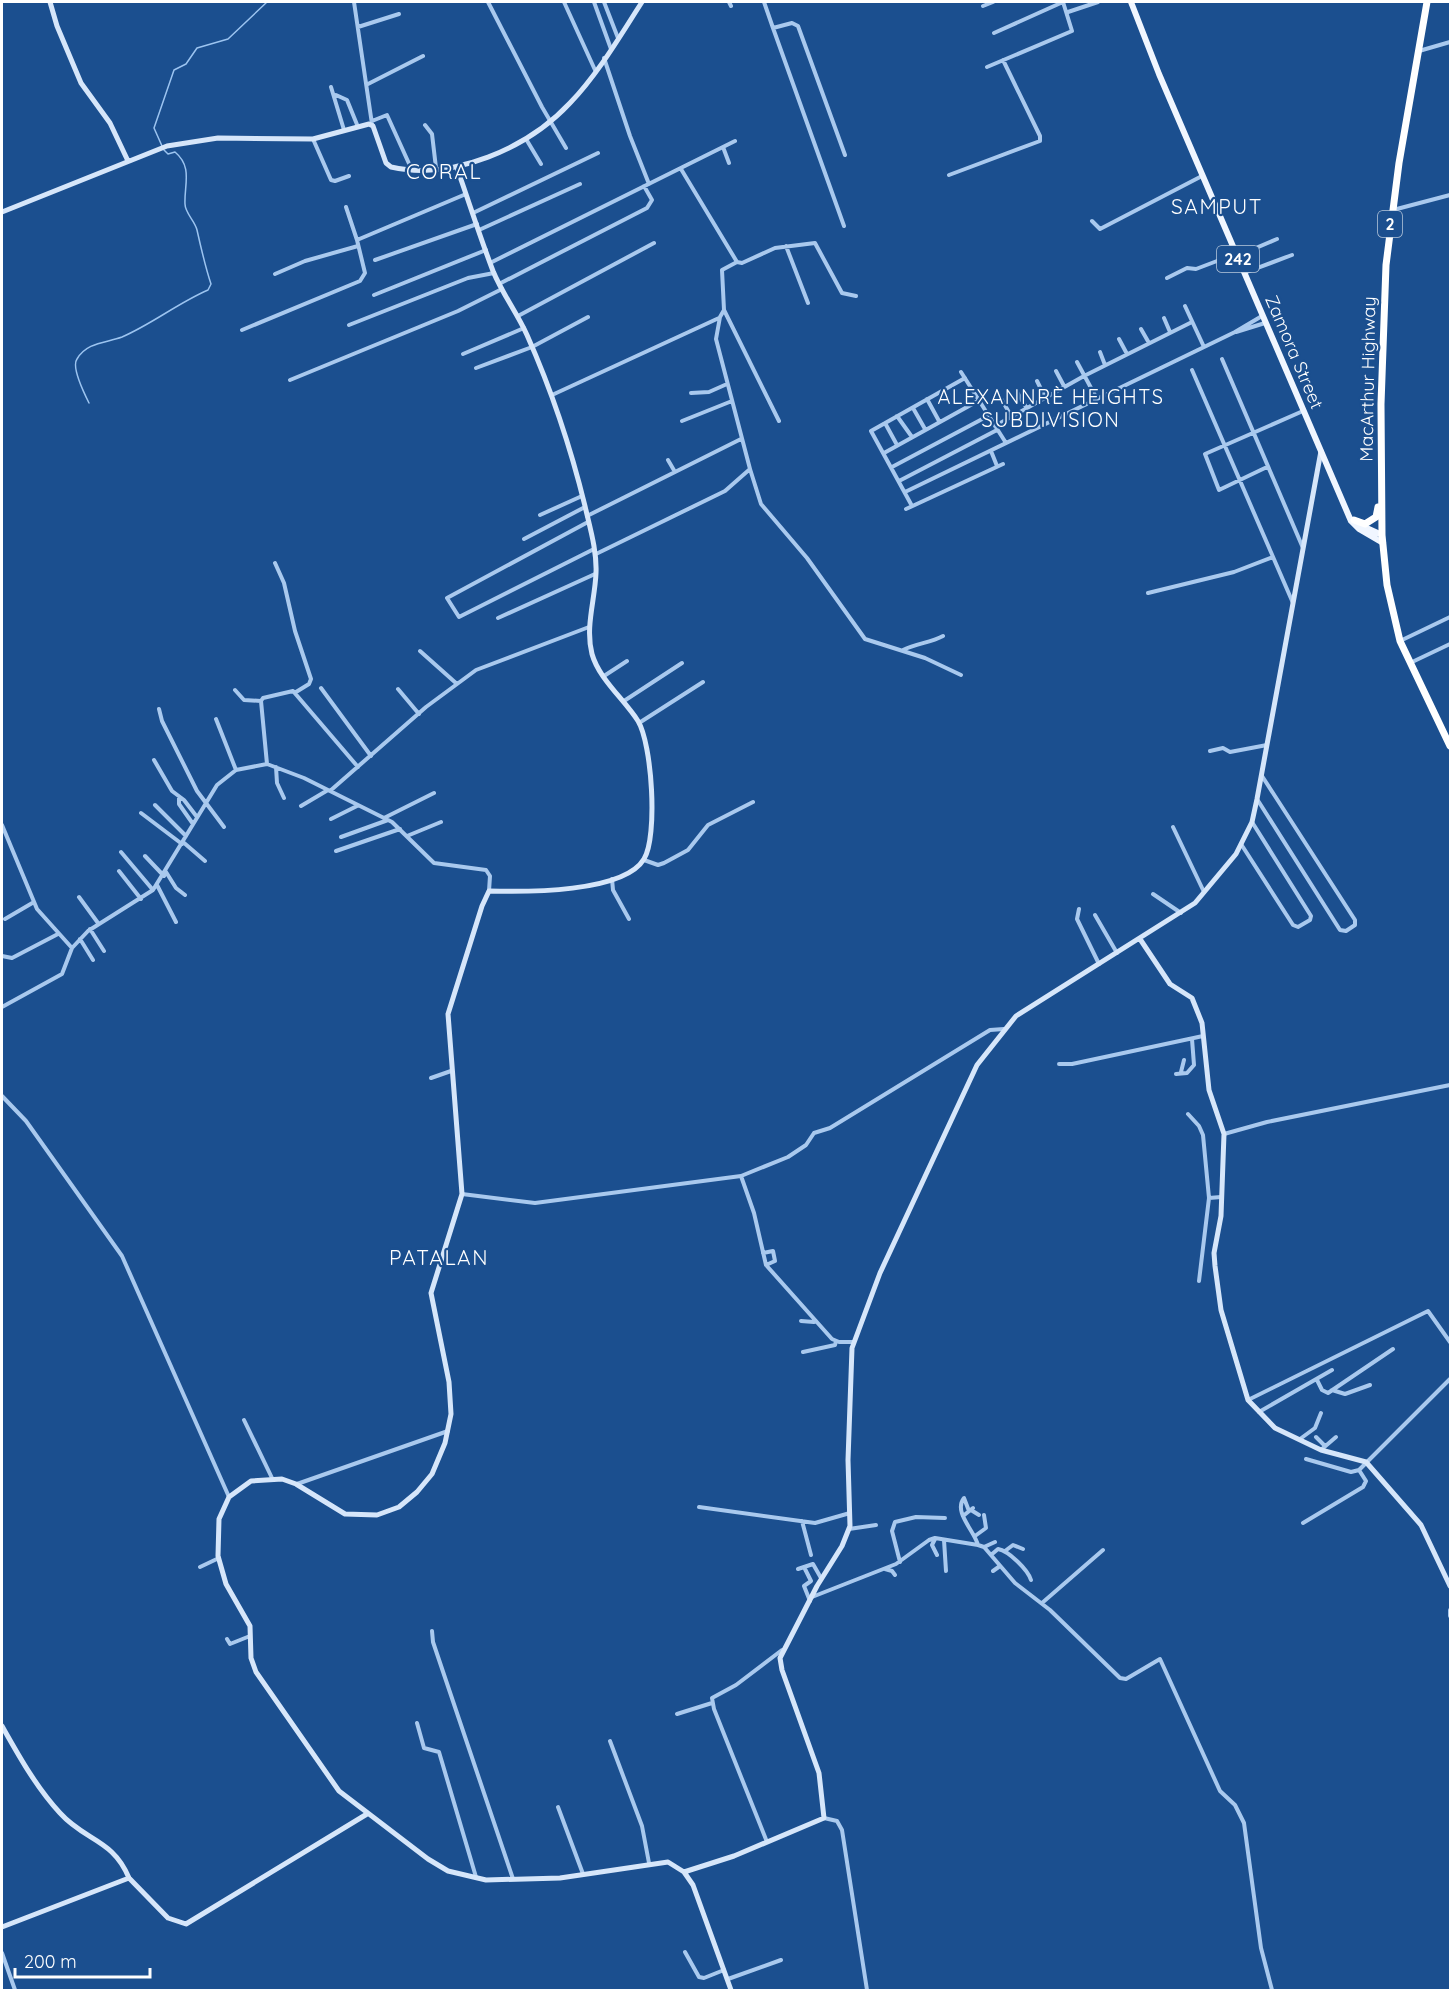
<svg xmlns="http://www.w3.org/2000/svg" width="1452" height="1992" font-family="Quicksand,sans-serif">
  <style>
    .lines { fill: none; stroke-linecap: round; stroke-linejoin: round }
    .stream { stroke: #9cc4f0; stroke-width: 1.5 }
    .street { stroke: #a9c9ee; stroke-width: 4 }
    .secondary { stroke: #d6e6fa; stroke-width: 5 }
    .primary { stroke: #f0f6ff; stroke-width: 6 }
    .highway { stroke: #fff; stroke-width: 7 }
    .labels { text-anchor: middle; stroke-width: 4.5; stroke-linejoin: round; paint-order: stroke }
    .shield { fill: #1b4f8f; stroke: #bbcadd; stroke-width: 1.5 }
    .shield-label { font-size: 16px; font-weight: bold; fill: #fff }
    .street-label { font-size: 18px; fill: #fff; stroke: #1b4f8f }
    .neighbourhood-label { font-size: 20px; letter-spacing: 1.5px; fill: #fff; stroke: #1b4f8f }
    .quarter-label { font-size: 21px; letter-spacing: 1.5px; fill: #fff; stroke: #1b4f8f }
  </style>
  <rect width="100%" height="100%" fill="#1b4f8f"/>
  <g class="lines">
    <path class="stream" d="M162 146 154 128 174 70 186 64 197 48 228 39 267 2
      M89 403C85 395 71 367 77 359 87 342 106 343 122 337 152 324 178 303 208 290L211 284C205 266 201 248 197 230 195 221 185 213 185 204 184 185 193 167 175 152L168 154 164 150"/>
    <path class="street" d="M354 2 372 124
      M488 2 542 107 566 148
      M564 2 595 70
      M594 2 611 49
      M604 2 618 38
      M729 2 731 6
      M764 2 773 28 792 23 798 26 845 155
      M983 6 993 2
      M1068 12 1098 2
      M358 27 399 14
      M773 28 844 226
      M994 33 1063 2
      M1419 51 1450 42
      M604 58 630 136 649 184
      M987 67 1072 31 1063 2
      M368 84 423 56
      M331 87 344 130
      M336 95 347 100 358 127
      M372 121 387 115 411 168
      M425 125 432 134 436 168
      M313 139 331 180 335 181 349 176
      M526 139 541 164
      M723 147 729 163
      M681 169 737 262 722 270 724 310 720 317 716 339 750 469
      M949 175 1040 141V136L1003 60
      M346 207 357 240
      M1393 210 1450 195
      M473 213 598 153
      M1092 221 1100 229 1202 176
      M479 230 580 184
      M786 246 808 303
      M1237 256 1277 239
      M375 260 477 224
      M737 262 742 263 775 248 815 243 842 293 856 296
      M490 263 735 141
      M1244 273 1292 255
      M275 274 305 261 358 246
      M1167 278 1187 268 1196 269 1217 261 1237 258
      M499 284 647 208 652 200 644 186
      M374 295 486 250
      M1185 306 1204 347
      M724 310 779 421
      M518 316 654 243
      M1164 318 1170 332
      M349 325 468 278 494 273
      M1141 329 1149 343
      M242 330 360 281 365 273 357 240 466 194
      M1236 332 1265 323
      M1119 339 1127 354
      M1100 352 1105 365
      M463 354 524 328
      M1222 359 1303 548
      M1077 362 1097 399
      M476 368 532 347 588 317
      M1192 370 1293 603
      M1056 371 1064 386
      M961 372 1006 443
      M290 380 458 311 502 289
      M1037 381 1045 397
      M1017 392 1026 407
      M691 393 709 392 727 384
      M552 395 719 318
      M927 399 939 421
      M1002 400 1011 416
      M913 408 925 429
      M897 416 912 437
      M682 421 732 401
      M885 423 897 445
      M995 426 1084 376 1192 322
      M991 451 997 466
      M884 453 978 401
      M668 460 675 472
      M892 467 988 416
      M1267 467 1219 490 1205 454 1303 411
      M899 481 997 430
      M905 492 1235 332 1262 316
      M912 506 871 431 965 378
      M906 509 1003 464
      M540 515 582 496
      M587 516 741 439
      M588 522 447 598 459 617 594 549
      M524 539 585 507
      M596 554 725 491 750 469 761 504 807 558 865 639 925 658 961 675
      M275 563 284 583 295 631 311 679 309 684 296 692
      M1148 593 1234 572 1273 557
      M498 618 595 574
      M1400 641 1450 617
      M903 650C917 643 930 643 943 636
      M420 651 457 684
      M1410 663 1450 644
      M604 676 627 661
      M321 688 371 756
      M398 689 419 714
      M235 690 244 700 261 701
      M624 701 682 663
      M159 709 162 721 197 791 224 827
      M216 719 236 770
      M639 723 703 682
      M1210 751 1223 748 1230 752 1267 745
      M154 760 172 791 184 800 197 817
      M267 764 261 701 263 698 293 691 358 767
      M276 767 277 783 284 798
      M330 791 426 707 476 670 589 627
      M179 798V804L193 824
      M1257 799 1340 930 1346 931 1355 925V920L1262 776
      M155 805 186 836
      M301 806 328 790
      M141 813 182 844
      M384 818 434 793
      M331 819 357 806
      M2 825 37 909 72 948
      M1173 827 1204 892
      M407 836 441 822
      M341 837 388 820
      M183 842 205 861
      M1241 844 1293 925 1298 927 1310 920 1311 916 1252 822
      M336 851 400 829
      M121 852 153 890
      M145 856 164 876
      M644 860 658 865 664 863 688 850 708 825 753 802
      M119 871 141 899
      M166 872 176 888 185 895
      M612 879 613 890 629 919
      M157 885 176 922
      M1153 894 1181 913
      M79 897 98 923
      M1079 909 1077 919 1099 964
      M1095 915 1117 953
      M5 919 34 902
      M90 929 104 951
      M80 939 93 960
      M2 956 12 958 58 934
      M2 1007 62 974 72 948 88 931 153 890 217 785 236 770 267 764 304 778 392 822 434 863 486 870 490 876 489 891
      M1059 1064H1072L1203 1036
      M1181 1072 1184 1060
      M1176 1074 1187 1073 1194 1065 1192 1039
      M431 1078 451 1071
      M2 1096 26 1121 122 1256 229 1497
      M1188 1114 1199 1126 1203 1135 1209 1198 1199 1281
      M1224 1134 1267 1122 1450 1085
      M741 1176 788 1157 806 1145 814 1133 830 1128 990 1030 1004 1029
      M462 1194 535 1203 741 1176 754 1213 766 1265 832 1339 839 1342H854
      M1209 1198 1221 1197
      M763 1253 773 1251 775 1261 766 1265
      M801 1321 814 1322
      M803 1352 835 1345 836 1341
      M1317 1380 1322 1390 1328 1393 1393 1349
      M1332 1390 1345 1394 1370 1385
      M1248 1400 1428 1311 1450 1342
      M1259 1412 1332 1370
      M244 1420 272 1478
      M1316 1437 1325 1446
      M1300 1439 1315 1428 1321 1413
      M1322 1449 1336 1437
      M1306 1459 1351 1472 1359 1470 1450 1379
      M297 1484 448 1431
      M699 1507 815 1523 850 1513
      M971 1510 979 1515
      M969 1511 964 1498C953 1512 974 1530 978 1545
      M963 1516 973 1508
      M802 1521 811 1555
      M1303 1523 1363 1487 1366 1481 1359 1470
      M849 1529 876 1525
      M975 1536 986 1528 984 1515
      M935 1539 932 1545 937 1555
      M944 1540 946 1571
      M984 1547 995 1542
      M1005 1551 1013 1545 1023 1549
      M991 1555 998 1549C1009 1551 1028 1570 1031 1580
      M900 1562 892 1531 895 1522 916 1517 945 1518
      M200 1567 219 1558
      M804 1567 811 1581 804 1586 810 1601
      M798 1569 813 1564 821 1578
      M885 1569 892 1571 895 1575
      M993 1571 1000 1566
      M812 1597 896 1564 929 1540 935 1538 978 1545 984 1547 1015 1583 1050 1610 1120 1678 1126 1679 1160 1659 1220 1791 1235 1805 1244 1823 1261 1948 1272 1990
      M1042 1603 1103 1550
      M1450 1610V1616
      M432 1631 433 1642 513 1879
      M227 1639 230 1644 250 1636
      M677 1714 712 1703
      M417 1723 424 1748 439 1752 476 1877
      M610 1741 642 1826 649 1863
      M558 1807 583 1874
      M824 1818 837 1821 842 1830 867 1990
      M767 1842 714 1709 712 1698 736 1685 782 1650
      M685 1952 699 1977 704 1978 724 1970
      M2 1953 15 1990
      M728 1979 781 1960"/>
    <path class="secondary" d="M50 2 57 26 81 83 110 123 128 161
      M457 168C469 202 480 237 493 271 502 293 517 313 527 335 551 389 571 449 585 506 590 528 597 551 596 573 595 600 585 627 592 654 599 679 624 699 638 721 652 744 658 836 644 859 624 893 525 892 489 891L482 906 448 1014 462 1194 431 1293 449 1382 451 1414 445 1443 432 1474 417 1492 399 1507 377 1515 345 1514 296 1484 282 1479 251 1481 229 1497 219 1519 218 1556 226 1584 250 1626 251 1658 256 1672 339 1791 428 1859 448 1871 486 1880 560 1878 668 1862 684 1872 693 1885 731 1990
      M2 212 167 146 218 138 313 139 369 124 373 126 386 163 391 167C453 181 528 148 570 103 598 74 620 36 642 2
      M1140 939 1170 984 1192 998 1202 1023 1209 1090 1224 1134 1221 1216 1214 1253 1215 1266 1221 1310 1248 1400 1275 1428 1321 1450 1366 1462 1421 1525 1450 1586
      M2 1726C19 1756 36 1787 60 1813 85 1841 113 1839 129 1878
      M684 1872 734 1856 824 1818 819 1773 782 1670 780 1658 817 1586 842 1546 850 1526 848 1460 852 1348 880 1273 977 1065 1016 1016 1195 903 1236 854 1252 822 1257 799 1321 451
      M2 1927 129 1878 168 1918 186 1924 367 1814"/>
    <path class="primary" d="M1131 2 1159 74 1351 521 1359 529 1383 543
      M1360 525 1382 535"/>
    <path class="highway" d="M1427 2 1399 163 1386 265 1381 404 1382 535 1387 585 1400 641 1450 746
      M1354 520 1365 524 1376 517 1378 507"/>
  </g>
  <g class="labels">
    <g class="shield">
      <rect x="1378" y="211" width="24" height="26" rx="4.5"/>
      <rect x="1217" y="246" width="42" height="26" rx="4.5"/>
    </g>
    <g class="shield-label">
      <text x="1390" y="230">2</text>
      <text x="1238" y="265">242</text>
    </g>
    <g class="street-label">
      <text transform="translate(1294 352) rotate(67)" y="6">Zamora Street</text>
      <text transform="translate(1368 379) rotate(-89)" y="6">MacArthur Highway</text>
    </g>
    <g class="neighbourhood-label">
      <text x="1051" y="404">ALEXANNRÈ HEIGHTS<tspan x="1051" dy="23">SUBDIVISION</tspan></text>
    </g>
    <g class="quarter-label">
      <text x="444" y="179">CORAL</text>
      <text x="1217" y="214">SAMPUT</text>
      <text x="439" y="1265">PATALAN</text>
    </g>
  </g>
  <rect width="1452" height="1992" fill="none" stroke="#ffffff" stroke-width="6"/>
  <path d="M15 1968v9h135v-9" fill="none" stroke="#ffffff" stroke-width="3"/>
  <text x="24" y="1968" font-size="18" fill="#ffffff" stroke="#1b4f8f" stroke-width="4.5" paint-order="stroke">200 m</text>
</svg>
